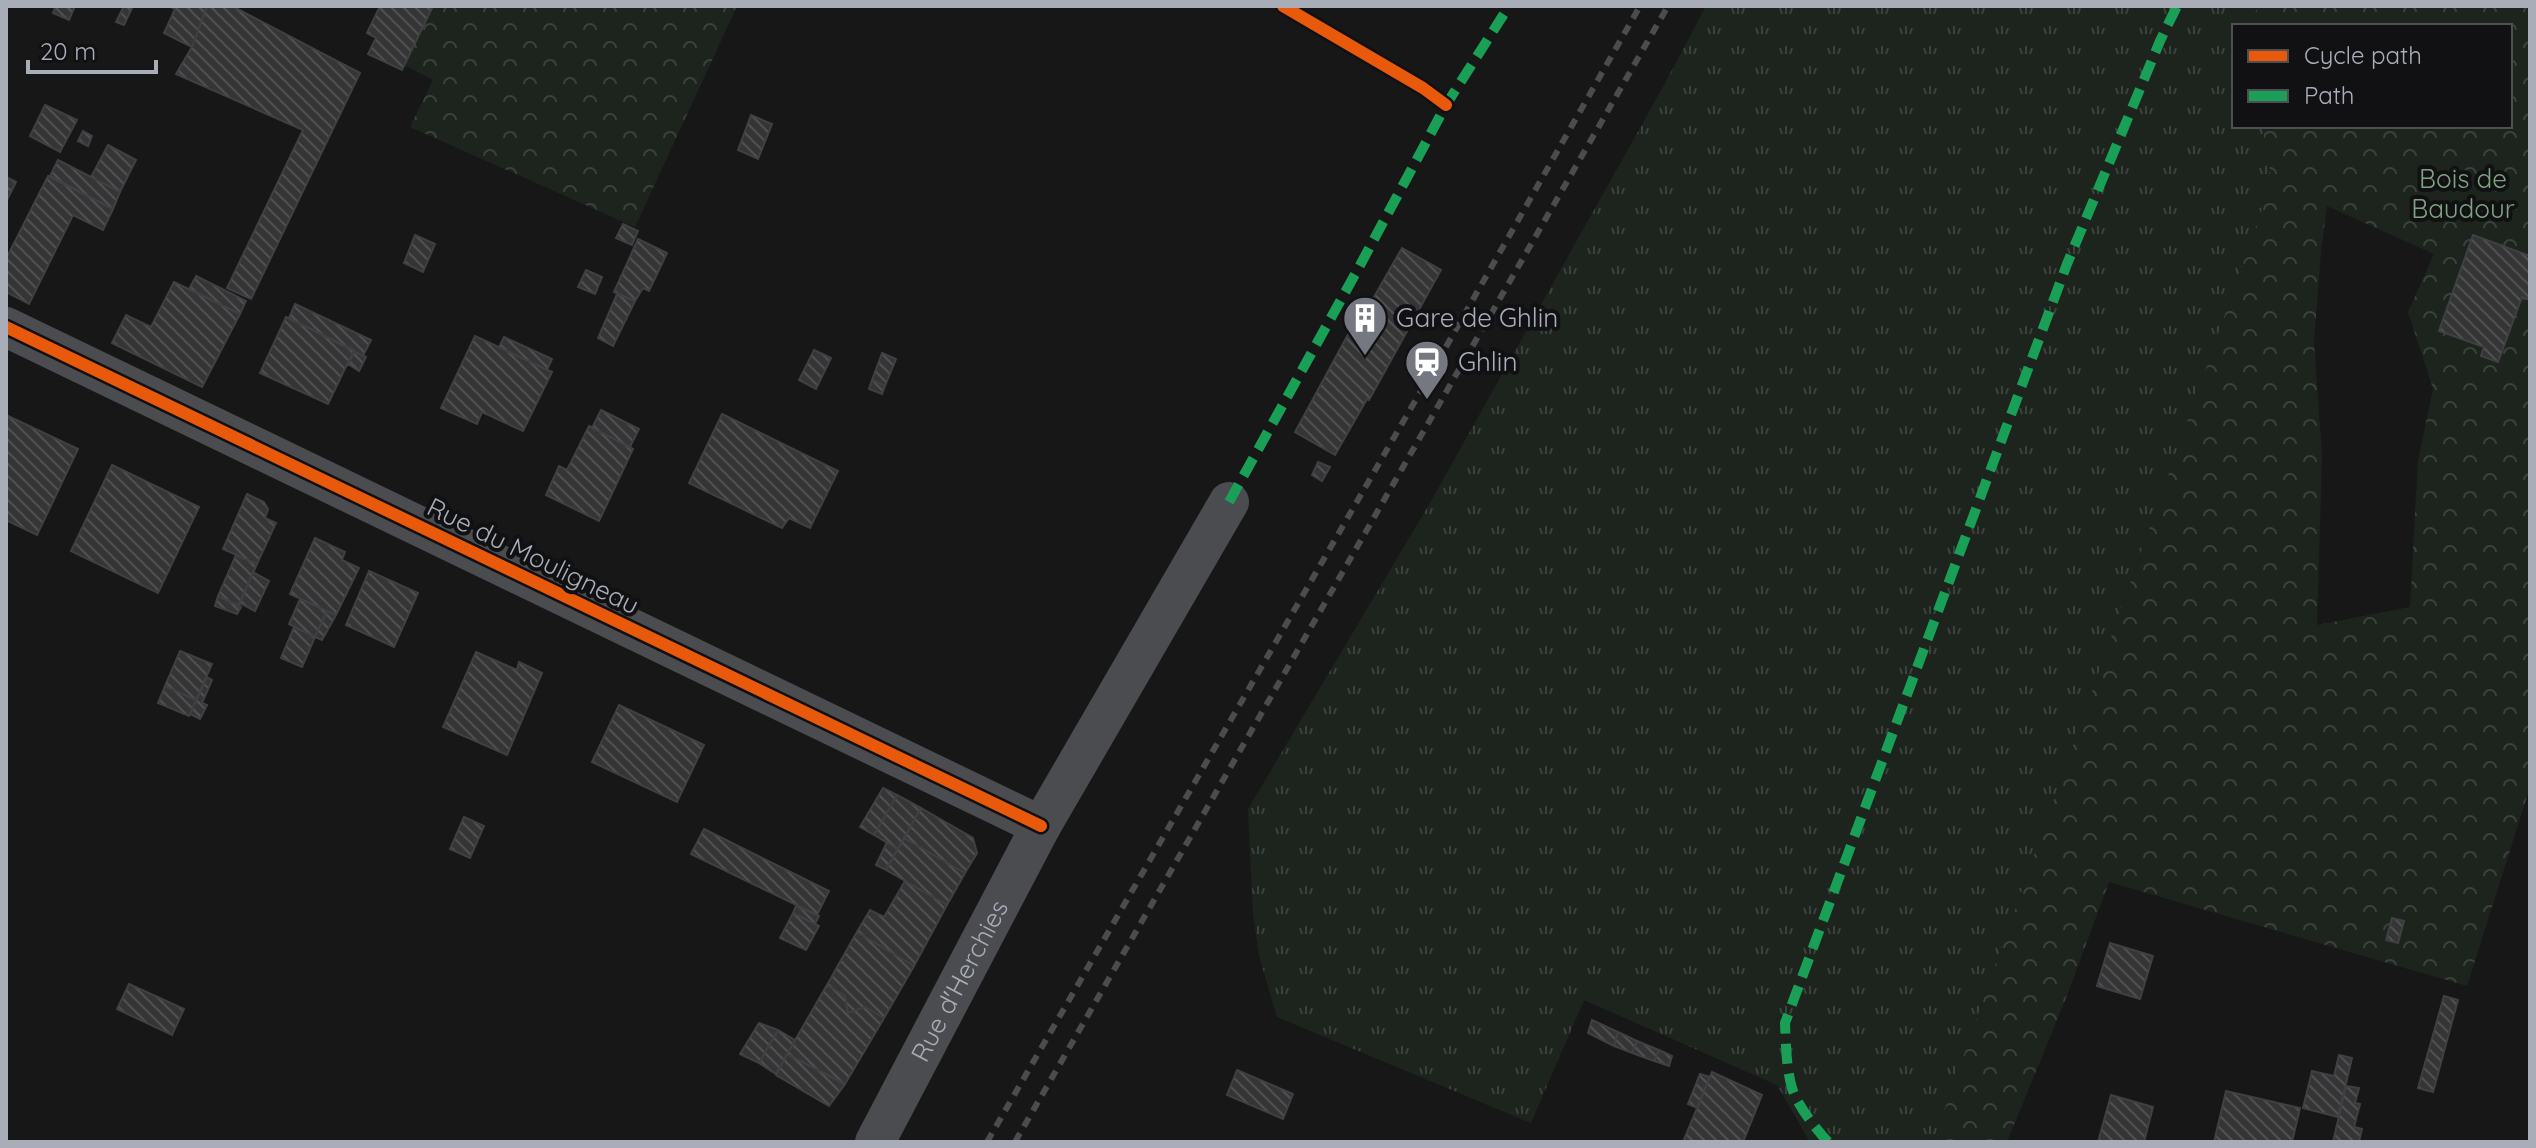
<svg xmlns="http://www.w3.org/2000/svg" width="2536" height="1148" font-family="Quicksand,sans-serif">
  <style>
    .grass { fill: url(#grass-tufts) }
    .forest { fill: url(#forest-crowns); fill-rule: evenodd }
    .building { fill: url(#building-back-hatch); stroke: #3f4043; stroke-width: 2 }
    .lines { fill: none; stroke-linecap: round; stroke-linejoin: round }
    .street { stroke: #4b4c50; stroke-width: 40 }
    .rail { stroke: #4b4c4f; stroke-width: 6; stroke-dasharray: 10 8; stroke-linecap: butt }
    .quiet { stroke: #1a9f57; stroke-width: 10; stroke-dasharray: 20 10; stroke-linecap: butt }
    .cycleway-casing { stroke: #111113; stroke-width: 17 }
    .cycleway { stroke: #e8590c; stroke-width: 12 }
    .labels { text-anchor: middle; stroke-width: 8; stroke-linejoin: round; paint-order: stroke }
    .park-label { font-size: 26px; fill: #7fa381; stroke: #111113 }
    .poi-label { font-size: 26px; fill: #a8adb8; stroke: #111113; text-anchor: start }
    .street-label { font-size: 26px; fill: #a8adb8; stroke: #111113 }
  </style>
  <defs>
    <pattern id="grass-tufts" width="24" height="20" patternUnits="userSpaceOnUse" patternTransform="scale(2)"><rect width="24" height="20" fill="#1d241e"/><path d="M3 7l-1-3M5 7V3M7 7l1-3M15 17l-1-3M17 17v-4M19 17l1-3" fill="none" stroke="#3b413d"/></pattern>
    <pattern id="forest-crowns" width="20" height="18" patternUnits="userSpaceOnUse" patternTransform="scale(2)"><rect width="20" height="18" fill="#1d241e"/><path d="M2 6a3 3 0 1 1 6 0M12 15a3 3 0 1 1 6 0" fill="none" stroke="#3b413d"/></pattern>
    <pattern id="building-back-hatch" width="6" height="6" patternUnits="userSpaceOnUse" patternTransform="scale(2)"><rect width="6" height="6" fill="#353536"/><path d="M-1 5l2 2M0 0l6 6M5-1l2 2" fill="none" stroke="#4f5051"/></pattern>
  </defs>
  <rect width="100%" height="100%" fill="#171717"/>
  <path class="grass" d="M1706 6H2258L2249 26H2234V126H2262L2272 181 1933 1142H1810L1777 1085 1584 1000 1531 1123 1277 1017 1259 956 1253 914 1248 809 1430 503 1664 85Z"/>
  <path class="forest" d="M433 6H737L635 227 410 127 433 80 404 65Z
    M2258 6H2530V787L2467 986 2109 882 2068 993 2007 1142H1933L2272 181 2262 126H2510V26H2249ZM2327 206 2434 254 2408 312 2433 389 2418 460 2410 607 2317 625 2322 455 2314 342 2321 251Z"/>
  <path class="building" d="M56 6H75L69 20 53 13Z
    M124 6H133L124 25 116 22Z
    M169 6H207L192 47 164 33 175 9Z
    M207 6H232L360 73 251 299 227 288 303 130 176 74 192 47Z
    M380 6H433L402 70 368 54 376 38 367 33Z
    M45 105 77 120 60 152 30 136Z
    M751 115 772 124 758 159 738 150Z
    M83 131 92 136 88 146 78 141Z
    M108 145 136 160 120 192 91 177Z
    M58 160 120 192 113 209 50 176Z
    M48 176 113 209 103 230 73 215 29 304 6 292V259Z
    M6 177 16 182 6 202Z
    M623 224 638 231 632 245 616 238Z
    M415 235 435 244 423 272 404 263Z
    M2473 235 2530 256V300L2522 297 2498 362 2481 356 2484 347 2439 331Z
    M638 239 667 253 649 291 643 288 635 301 614 292Z
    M1402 248 1441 270 1369 400 1367 399 1335 455 1295 432 1358 316 1362 318Z
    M586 270 602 277 595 294 578 287Z
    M196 276 246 301 240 314 189 289Z
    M174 282 240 314 202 387 112 343 126 315 151 327Z
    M617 294 635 301 613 346 598 338Z
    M295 304 371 340 363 356 289 318Z
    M286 317 354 350 328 404 260 373Z
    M475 336 552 372 523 431 482 412 477 424 441 408Z
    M504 337 552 359 547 370 499 347Z
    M814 350 831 358 816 389 799 380Z
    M354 352 366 357 359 371 348 364Z
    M882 353 896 359 885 386 872 380Z
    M872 380 885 386 882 394 869 389Z
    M601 410 639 429 630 447 592 428Z
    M722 414 838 471 810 528 789 518 782 528 689 483Z
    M6 415 78 449 37 535 6 520Z
    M589 426 633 449 599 521 546 495 559 466 567 470Z
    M1318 462 1330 467 1322 481 1312 475Z
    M112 465 199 507 158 593 71 551Z
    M247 494 264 502 268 509 265 518 276 523 257 564 223 549Z
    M315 538 345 552 342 560 359 568 336 615 290 594Z
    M236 555 257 564 238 606 218 596Z
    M369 571 418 593 394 647 346 625Z
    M253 572 269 581 255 611 240 603Z
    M218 596 241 607 237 614 215 606Z
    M300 599 327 611 315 637 289 624Z
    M327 611 336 615 322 640 315 637Z
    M294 627 315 637 302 667 281 658Z
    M180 651 212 664 196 700 165 686Z
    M476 652 517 670 519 662 542 673 507 755 443 727Z
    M207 677 212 680 202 703 207 705 200 719 190 714Z
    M165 686 196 700 189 716 158 703Z
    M619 705 704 745 677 802 592 762Z
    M883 788 897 795 874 835 860 827Z
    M897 795 921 808 898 849 874 835Z
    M921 808 973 838 977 853 965 873 904 838Z
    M464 817 484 826 470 858 450 849Z
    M704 829 829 891 817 915 691 854Z
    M904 838 965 873 947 905 886 870Z
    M887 842 898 849 886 870 876 865Z
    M905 881 947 905 914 966 857 932 870 910 884 917Z
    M796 906 819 916 815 924 793 913Z
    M793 913 819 926 806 950 780 938Z
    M2392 918 2404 921 2398 943 2386 940Z
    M857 932 914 966 884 1018 865 1007 848 1013 845 996 827 985Z
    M2110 943 2153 956 2140 999 2097 986Z
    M129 984 184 1009 172 1035 117 1009Z
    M827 985 845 996 848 1013 865 1007 884 1018 845 1084 787 1054Z
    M2444 996 2458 1000 2433 1092 2418 1088Z
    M1592 1020 1618 1032 1614 1046 1588 1033Z
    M759 1023 778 1030 759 1063 740 1054Z
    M778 1030 795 1040 776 1074 759 1063Z
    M1618 1032 1637 1041 1632 1053 1614 1046Z
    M1637 1041 1659 1050 1654 1061 1632 1053Z
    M1659 1050 1672 1056 1669 1066 1654 1061Z
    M787 1054 845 1084 829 1106 776 1075Z
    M2339 1055 2352 1058 2338 1117 2303 1108 2312 1071 2334 1076Z
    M1237 1070 1293 1094 1283 1119 1227 1095Z
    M1712 1072 1762 1095 1743 1142H1683Z
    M1700 1074 1710 1077 1697 1108 1688 1104Z
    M2346 1086 2359 1088 2355 1103 2360 1104 2354 1127 2362 1129 2359 1142H2333Z
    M2226 1091 2300 1108 2292 1142H2214Z
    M2111 1095 2153 1107 2144 1142H2098Z"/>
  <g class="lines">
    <g class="street">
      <path d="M6 327 1041 826"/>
      <path id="s1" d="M875 1142 1041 826 1229 502"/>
    </g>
    <path class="rail" d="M987 1142 1422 389 1640 6
      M1015 1142 1668 6"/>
    <path class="quiet" d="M1229 502 1358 269 1446 105 1509 6
      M1828 1142C1816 1129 1797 1105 1792 1088 1786 1067 1786 1044 1785 1023L2067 264 2160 41 2177 6"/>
    <g class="cycleway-casing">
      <path id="cycleway" d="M1283 6 1423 88 1446 105
        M6 327 1041 826"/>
    </g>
    <use href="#cycleway" class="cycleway"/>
  </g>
  <defs>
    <g id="building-pin" transform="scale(2.3)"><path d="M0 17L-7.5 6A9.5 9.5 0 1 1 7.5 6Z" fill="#757880" stroke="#111113"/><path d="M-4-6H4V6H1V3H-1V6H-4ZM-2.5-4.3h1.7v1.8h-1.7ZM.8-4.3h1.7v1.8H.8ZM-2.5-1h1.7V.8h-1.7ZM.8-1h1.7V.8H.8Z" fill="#fff"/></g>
    <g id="station-pin" transform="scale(2.3)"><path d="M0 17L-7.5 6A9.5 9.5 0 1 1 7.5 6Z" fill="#757880" stroke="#111113"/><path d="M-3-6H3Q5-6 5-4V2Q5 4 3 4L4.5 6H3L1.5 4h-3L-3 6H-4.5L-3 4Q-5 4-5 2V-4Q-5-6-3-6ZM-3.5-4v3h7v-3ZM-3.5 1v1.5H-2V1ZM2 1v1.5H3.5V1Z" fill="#fff"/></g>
  </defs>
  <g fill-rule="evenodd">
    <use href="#building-pin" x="1365" y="318"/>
    <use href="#station-pin" x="1427" y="362"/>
  </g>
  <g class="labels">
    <g class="park-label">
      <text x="2463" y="188">Bois de<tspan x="2463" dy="30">Baudour</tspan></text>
    </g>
    <g class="poi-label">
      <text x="1396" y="327">Gare de Ghlin</text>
      <text x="1458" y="371">Ghlin</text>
    </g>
    <g class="street-label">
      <text transform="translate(533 556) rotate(26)" y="9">Rue du Mouligneau</text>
      <text dy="9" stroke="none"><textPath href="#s1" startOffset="182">Rue d'Herchies</textPath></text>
    </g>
  </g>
  <rect width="2536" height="1148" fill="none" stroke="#a8adb8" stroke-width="16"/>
  <rect x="2232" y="24" width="280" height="104" fill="#111113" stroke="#4d4f55" stroke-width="2"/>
  <rect x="2248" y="50" width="40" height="12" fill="#e8590c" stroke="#4d4f55" stroke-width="2"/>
  <text x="2304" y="64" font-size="24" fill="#a8adb8">Cycle path</text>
  <rect x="2248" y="90" width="40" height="12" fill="#1a9f57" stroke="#4d4f55" stroke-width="2"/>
  <text x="2304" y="104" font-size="24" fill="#a8adb8">Path</text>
  <path d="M28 60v12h128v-12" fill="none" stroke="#a8adb8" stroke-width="4"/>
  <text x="40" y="60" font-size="24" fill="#a8adb8" stroke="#111113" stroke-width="6" paint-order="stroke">20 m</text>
</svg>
